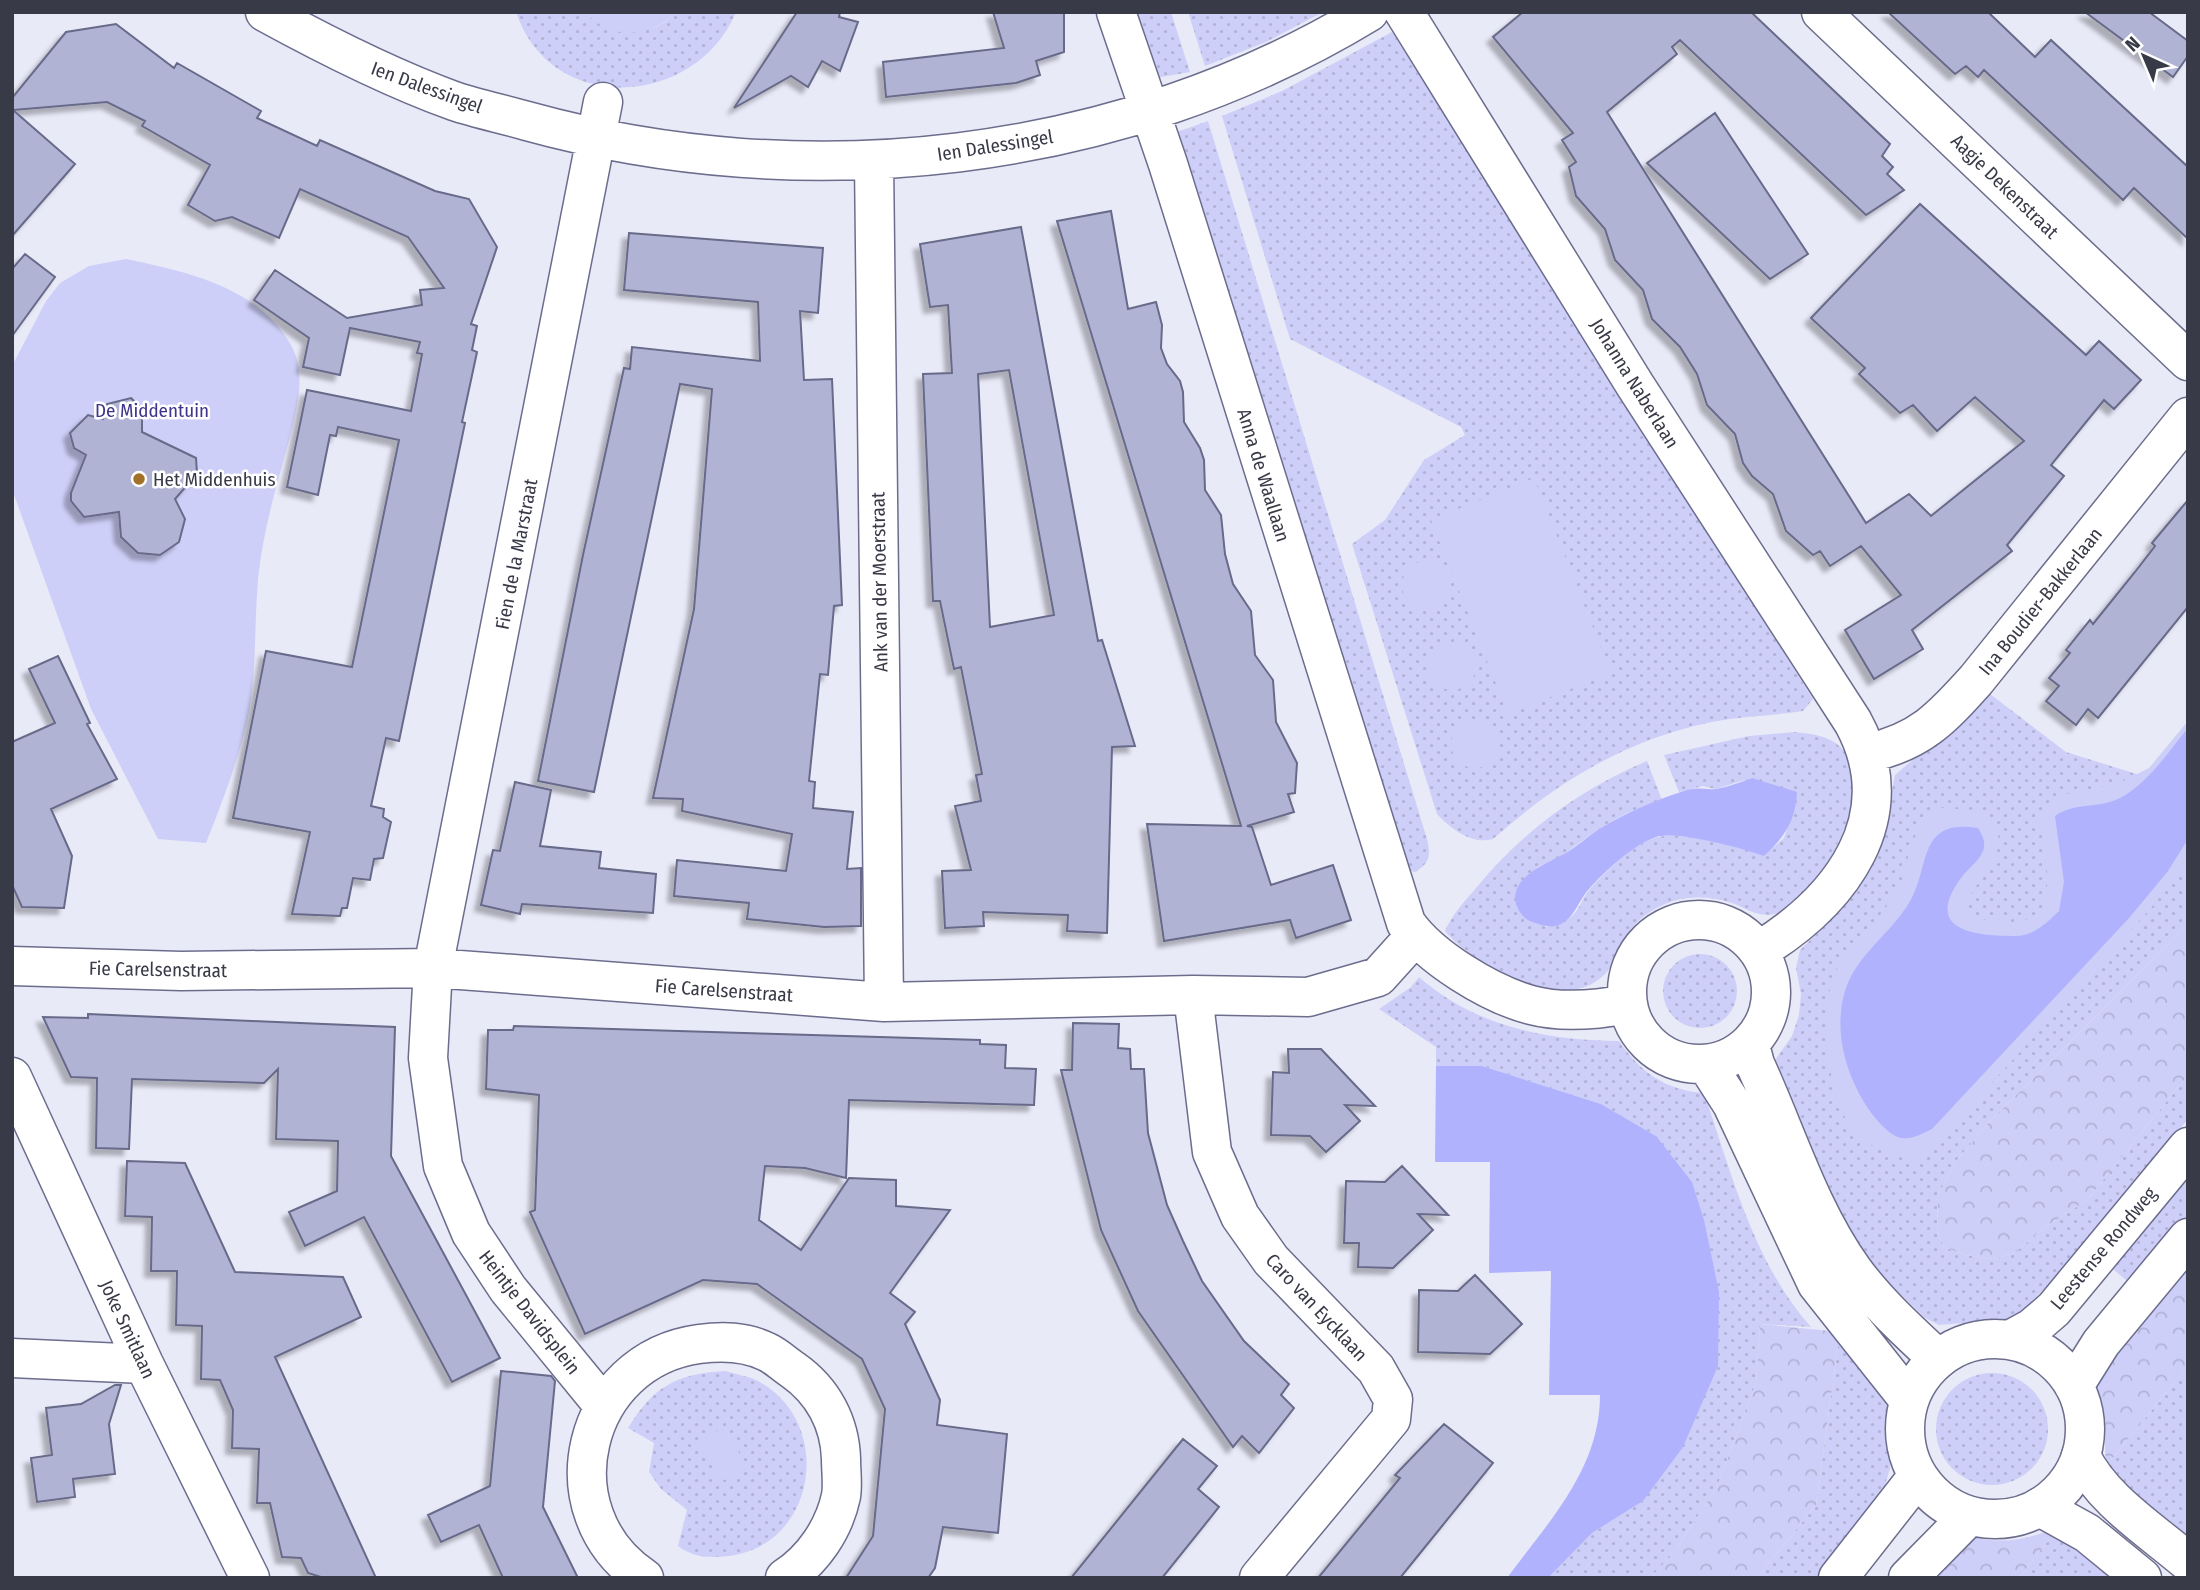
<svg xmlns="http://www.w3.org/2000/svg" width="2200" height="1590" font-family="'Fira Sans Condensed',sans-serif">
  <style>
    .grass { fill: url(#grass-dots) }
    .forest { fill: url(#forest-crowns) }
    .green { fill: #cdcff8 }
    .water { fill: #b0b2fe }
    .building { fill: #b1b3d5; stroke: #686a89; stroke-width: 2; fill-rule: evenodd; filter: url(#shadow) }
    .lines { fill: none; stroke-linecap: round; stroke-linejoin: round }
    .minor-casing { stroke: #6c6d8d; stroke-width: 41 }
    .major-casing { stroke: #6c6d8d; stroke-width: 41 }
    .minor { stroke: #fff; stroke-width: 38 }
    .major { stroke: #fff; stroke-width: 38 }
    .poi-dot { fill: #a37027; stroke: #fff; stroke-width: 2.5 }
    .labels { text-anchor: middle; stroke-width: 5; stroke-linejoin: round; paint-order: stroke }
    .street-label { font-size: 19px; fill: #393a48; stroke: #fff }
    .park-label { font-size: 19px; fill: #3e358b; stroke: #fff }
    .poi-label { font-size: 19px; fill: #393a48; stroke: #fff; text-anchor: start }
  </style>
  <defs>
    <pattern id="grass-dots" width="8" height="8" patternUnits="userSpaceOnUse" patternTransform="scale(1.75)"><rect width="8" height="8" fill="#cdcff8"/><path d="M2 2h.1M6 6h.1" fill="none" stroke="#b1b2d6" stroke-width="1.8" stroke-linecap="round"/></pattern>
    <pattern id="forest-crowns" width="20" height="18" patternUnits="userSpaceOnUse" patternTransform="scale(1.75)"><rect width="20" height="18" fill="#cdcff8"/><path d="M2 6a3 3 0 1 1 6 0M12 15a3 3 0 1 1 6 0" fill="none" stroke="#b1b2d6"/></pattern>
    <filter id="shadow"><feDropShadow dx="-6" dy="6" stdDeviation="2" flood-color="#0004"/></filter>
  </defs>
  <rect width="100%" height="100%" fill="#e9eaf8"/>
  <path class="grass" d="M516 12H586L591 18C625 27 648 42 676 12H736C696 108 551 117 516 12Z
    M1136 12H1171L1190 72 1156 78Z
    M1188 12H1323L1266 42 1205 66Z
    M1392 32 1813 699 1803 711C1771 716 1738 716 1707 723 1624 741 1556 783 1493 839 1472 845 1451 829 1437 814L1352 544 1385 520 1424 460 1465 435 1461 427 1290 339 1222 116 1282 91Z
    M1208 121 1427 839C1431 855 1430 863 1415 872L1407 870 1177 132Z
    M1986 691 2066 752 2146 777C2130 789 2118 801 2098 805 2079 809 2073 804 2055 816L2064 882 2059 911C2046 924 2032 937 2013 936 1973 936 1923 930 1961 878 1968 868 1981 860 1984 848 1985 839 1982 835 1978 828 1916 818 1931 868 1909 903 1891 933 1858 954 1846 988 1831 1032 1848 1084 1877 1119 1882 1126 1892 1136 1901 1138 1912 1140 1923 1133 1932 1129L2130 917 2168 871 2188 839V925L1992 1119 1957 1160 1938 1195 1937 1231 1944 1247 1965 1255 1993 1259 2015 1253 2041 1230 2087 1200 2188 1075V1119L2060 1273 2014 1319 1939 1325 1925 1318 1861 1256 1816 1176 1770 1067 1792 1036 1799 1015 1801 994 1796 968 1800 950 1838 913 1869 869 1881 844 1895 775 1969 712Z
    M1794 732C1813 734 1835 736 1846 754 1873 796 1821 896 1778 913 1761 919 1747 909 1732 903 1711 896 1686 895 1665 904 1647 911 1630 926 1622 943 1616 954 1614 966 1604 975 1563 1016 1475 967 1445 931 1451 916 1465 901 1476 888 1523 831 1579 790 1647 761L1662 800 1627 813 1597 830 1563 855 1538 867 1520 884 1537 923 1547 927C1555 924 1565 921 1572 916 1580 909 1583 896 1590 889 1606 871 1635 842 1658 837 1683 831 1740 847 1764 856L1784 838 1787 829 1752 778 1715 789 1703 786 1679 792 1664 755 1749 736Z
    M1663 991a37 37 0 1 1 74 0a37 37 0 1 1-74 0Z
    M1419 977C1474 1026 1548 1041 1619 1041 1640 1072 1665 1090 1704 1093 1732 1174 1753 1262 1811 1327L1760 1324 1756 1383 1717 1487 1673 1554 1650 1578H1548L1592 1533 1643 1501 1656 1136 1601 1104 1482 1066H1436V1047L1379 1009 1411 987Z
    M2188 1168V1217L2132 1285 2108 1265Z
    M1840 1332 1889 1402 1893 1440 1890 1469 1882 1494 1823 1578H1757L1816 1505Z
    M2188 1366V1543L2106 1466Z
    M725 1371C735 1374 747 1376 756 1380 835 1420 818 1545 729 1556 708 1558 695 1558 678 1546L687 1510 661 1489 649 1472 654 1443 628 1428C654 1386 676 1374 725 1371Z
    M1936 1429a56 56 0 1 1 112 0a56 56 0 1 1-112 0Z
    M2054 1533 2123 1578H2019Z"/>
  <path class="forest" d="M2188 925V1075L2087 1200 2041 1230 2015 1253 1993 1259 1965 1255 1944 1247 1937 1231 1938 1195 1957 1160 1992 1119Z
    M2188 1263V1366L2106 1466 2103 1409 2091 1379Z
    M1760 1324 1840 1332 1816 1505 1757 1578H1650L1673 1554 1717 1487 1756 1383Z
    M2048 1531 2054 1533 2019 1578H1932L1966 1536C1999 1543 2016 1542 2048 1531Z"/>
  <path class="green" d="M586 12H676C652 38 609 41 586 12Z
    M126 259C187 272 257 286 291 345 306 372 298 405 291 433 278 481 263 529 258 579 254 626 257 675 247 722 237 764 222 803 206 843L158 839 91 709 12 489V366L46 301 60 283 89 266Z
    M1534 478 1611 673 1508 714 1431 520Z
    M1402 585a24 24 0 1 1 48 0a24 24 0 1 1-48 0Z
    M1428 666a24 24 0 1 1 48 0a24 24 0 1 1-48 0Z
    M1451 744a24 24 0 1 1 48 0a24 24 0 1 1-48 0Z
    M2188 721V857L2151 908 1940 1140 1914 1161C1894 1156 1872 1149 1857 1134 1826 1105 1817 1004 1838 967 1854 939 1881 919 1897 891 1906 877 1906 861 1911 846 1916 830 1929 819 1940 808L1977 810 1998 827C2002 867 1978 875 1963 909L1975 920 1999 919 2016 926 2044 909C2051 876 2046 849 2037 816L2054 797 2119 783 2149 768Z
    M726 1426 747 1469 720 1482 699 1440Z"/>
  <path class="water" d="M2188 728V839L2168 871 2130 917 1932 1129C1923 1133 1912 1140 1901 1138 1892 1136 1882 1126 1876 1119 1848 1084 1831 1032 1846 988 1858 954 1891 933 1909 903 1931 868 1916 818 1978 828 1982 835 1985 839 1984 848 1981 860 1968 868 1961 878 1923 930 1973 936 2013 936 2032 937 2046 924 2059 911L2064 882 2055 816C2076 802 2095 809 2118 799 2146 786 2169 751 2188 728Z
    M1752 778 1797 792C1796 820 1784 838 1764 856 1742 848 1676 830 1656 837 1633 845 1604 872 1589 889 1578 901 1575 918 1559 925 1549 929 1537 924 1528 920 1522 917 1515 906 1515 898 1516 874 1548 863 1564 854 1577 847 1587 837 1599 829 1624 814 1653 801 1681 792 1698 786 1702 790 1716 789 1728 787 1741 782 1752 778Z
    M1436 1066H1482L1601 1104 1656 1136 1692 1182 1704 1220 1719 1292 1718 1366 1683 1447 1643 1501 1592 1533 1548 1578H1507C1549 1521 1600 1469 1600 1395H1549L1551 1271 1489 1273 1490 1162H1435Z"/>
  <path class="building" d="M797 12H840L839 17 858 22 840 71 822 61 808 87 791 76 734 108Z
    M993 12H1064V52L1036 61 1040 75 1016 83 886 97 883 62 1004 48Z
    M1523 12H1751L1890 144 1882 156 1893 167 1887 174 1904 190 1866 215 1680 40 1672 47 1677 54 1607 112 1866 523 1909 494 1931 516 2024 441 1975 397 1937 431 1913 405 1900 413 1859 374 1865 368 1811 318 1920 204 2086 355 2099 341 2141 380 2114 409 2104 400 2051 465 2064 476 2007 545 2012 551 1912 630 1923 649 1874 679 1845 630 1901 595 1861 546 1830 566 1820 551 1813 555 1786 531 1773 494 1752 476 1743 463 1735 434 1707 405 1697 374 1680 347 1652 319 1643 290 1615 260 1605 229 1576 196 1569 167 1576 162 1562 140 1573 133 1493 37Z
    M1888 12H1988L2035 57 2051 40 2188 167V239L2134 188 2123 200 1984 70 1978 77 1966 66 1955 74Z
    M2085 12H2149L2188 41V56L2173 77Z
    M116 24 174 68 177 63 261 111 257 118 317 146 320 140 435 191 469 199 497 247 471 324 477 326 472 350 477 352 462 422 465 423 399 741 386 738 371 806 384 809 383 817 391 822 383 858 374 859 370 880 353 878 347 908H342L340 916 292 914 310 832 233 818 266 651 352 667 399 440 338 427 336 436 330 435 318 495 287 487 307 390 411 411 422 354 417 353 420 342 350 328 340 375 303 367 309 338 254 300 275 270 347 318 422 305 420 290 444 288 408 237 300 189 279 238 232 217 215 221 188 205 210 165 142 126 145 121 107 102 13 110 75 164 12 236V98L66 32Z
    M1715 113 1808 254 1770 279 1647 163Z
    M1111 211 1128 309 1156 302 1162 325 1161 348 1167 364 1180 381 1183 392 1184 422 1200 448 1204 460 1205 490 1221 515 1225 554 1233 584 1251 611 1255 655 1273 680 1276 722 1297 763 1295 793 1288 794 1294 812 1247 826 1252 827 1271 885 1333 865 1351 920 1296 938 1290 920 1164 941 1147 824 1241 826 1057 221Z
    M1021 227 1098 641 1102 640 1135 746 1112 747 1107 933 1067 931 1068 915 983 912 984 926 945 928 942 871 971 870 955 806 981 801 976 775 982 774 961 667 954 669 940 601H933L923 374 952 373 948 305 930 307 920 244ZM1009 370 1054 615 990 627 978 374Z
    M629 233 823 248 818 313 800 311 804 380 832 379 842 605 834 606 828 675 820 674 809 781 815 782 813 808 853 812 847 869 861 868V926L824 927 747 919 749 903 674 896 677 860 786 871 792 834 682 811 683 799 653 798 694 609 712 389 680 384 594 792 538 781 583 555 624 368 630 369 632 347 760 361 758 302 624 290Z
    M25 254 55 277 12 336V269Z
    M131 398 142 409V432L196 458 197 474 175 499 185 519 179 542 160 555 138 553 121 537 119 512 84 517 71 501V493L86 455 74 448 70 433 88 415 103 419 107 404Z
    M2188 500V607L2098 718 2088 709 2076 725 2046 701 2059 686 2049 678 2070 653 2066 650 2090 620 2093 624 2135 572 2155 546 2152 543Z
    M58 656 90 723 87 724 117 779 51 809 72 856 64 908 22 907 12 885V742L55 723 29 669Z
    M515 782 551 790 540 846 601 852 599 868 656 874 653 913 522 904 520 914 481 905 493 850 500 851Z
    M88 1014 395 1027 391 1156 500 1358 452 1382 364 1217 305 1246 289 1212 337 1191 338 1141 276 1139 278 1069 264 1083 132 1079 129 1149 96 1148 97 1078 71 1077 43 1017 88 1018Z
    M1073 1023 1119 1024 1118 1048 1130 1049 1131 1069H1144L1148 1133 1167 1205 1183 1241 1202 1281 1244 1341 1289 1384 1281 1395 1294 1408 1259 1453 1242 1436 1233 1447 1138 1311 1101 1230 1061 1070H1072Z
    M514 1026 980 1040V1044L1006 1045 1005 1068 1036 1069 1034 1105 849 1100 846 1178 805 1168 765 1166 759 1220 801 1250 849 1178 896 1180V1206L950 1210 890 1293 915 1312 905 1324 940 1400 937 1425 1007 1434 998 1533 943 1527 935 1568 928 1578H846L873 1536 885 1409 862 1359 757 1284 703 1280 585 1334 530 1212 535 1210 539 1095 486 1089 488 1030H513Z
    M1288 1049H1321L1375 1106 1345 1105 1360 1121 1326 1152 1310 1136 1271 1135 1273 1072 1289 1073Z
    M127 1161 185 1163 235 1272 343 1277 361 1317 275 1357 376 1578H324L308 1573 301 1558 282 1557 270 1503H257L259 1449 232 1448 233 1410 220 1380 201 1379 202 1326 176 1325 177 1271H151L152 1217 125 1216Z
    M1402 1166 1448 1215 1418 1214 1433 1230 1393 1268 1358 1267 1359 1243H1344L1346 1181 1385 1182Z
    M1475 1275 1522 1324 1490 1354 1418 1352 1419 1290 1458 1291Z
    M501 1371 551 1376 555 1381 543 1507 578 1578H503L479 1525 441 1542 428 1515 490 1486Z
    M115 1385H121L109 1424 115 1474 73 1479 75 1497 37 1502 31 1458 52 1455 46 1408 81 1404Z
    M1444 1424 1493 1463 1421 1552 1400 1578H1318L1400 1478 1395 1475Z
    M1183 1439 1217 1466 1198 1489 1219 1507 1162 1578H1071Z"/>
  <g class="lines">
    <g class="minor-casing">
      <path id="minor" d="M265 12C327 46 388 77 454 101 478 109 503 114 527 121 806 198 1119 164 1369 12
        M1116 12 1168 164 1406 923C1429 957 1490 994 1531 1005 1561 1013 1596 1010 1627 1004
        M1404 12 1635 385 1853 722C1905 817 1841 900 1760 950
        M1821 12 2188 361
        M603 102 433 968 428 1058 443 1166 471 1233 508 1289 603 1405
        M874 161 884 1002
        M1868 753C1920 742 1942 718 1976 680L2188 417
        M1627 992a72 72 0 1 1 144 0a72 72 0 1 1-144 0Z
        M12 966 181 971 433 968 884 1002 1193 995 1308 997 1378 977 1415 936
        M1193 995 1212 1152 1240 1216 1271 1260 1376 1369 1393 1399 1391 1419 1259 1578
        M1750 1045 1755 1064C1786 1131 1809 1209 1853 1270 1877 1303 1908 1331 1938 1359
        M1707 1065 1732 1104 1817 1284 1909 1400
        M12 1077 144 1364 250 1578
        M12 1358 144 1364
        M2081 1456C2102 1500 2151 1530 2188 1562
        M2040 1507 2087 1533 2142 1578
        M644 1578C545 1512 582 1360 699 1344 722 1341 745 1341 767 1352 776 1356 784 1364 793 1370 823 1391 840 1423 841 1459 841 1471 843 1485 841 1496 834 1529 813 1560 785 1578"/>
    </g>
    <g class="major-casing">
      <path id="major" d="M1905 1429a90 90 0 1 1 180 0a90 90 0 1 1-180 0Z
        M2010 1340 2032 1328 2054 1309 2188 1147
        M2074 1386 2101 1343 2188 1238
        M1838 1578 1918 1476
        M1908 1578 1969 1516"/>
    </g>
    <use href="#minor" class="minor"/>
    <use href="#major" class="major"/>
  </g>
  <circle class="poi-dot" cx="139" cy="479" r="7"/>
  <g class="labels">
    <g class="street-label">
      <text transform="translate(427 87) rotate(20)" y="7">Ien Dalessingel</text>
      <text transform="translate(995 145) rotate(-9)" y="7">Ien Dalessingel</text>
      <text transform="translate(2005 186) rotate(44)" y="7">Aagje Dekenstraat</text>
      <text transform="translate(1635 383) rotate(58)" y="7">Johanna Naberlaan</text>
      <text transform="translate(1264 475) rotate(73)" y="7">Anna de Waallaan</text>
      <text transform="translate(516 554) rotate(-79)" y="7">Fien de la Marstraat</text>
      <text transform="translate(879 582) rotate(-91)" y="7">Ank van der Moerstraat</text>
      <text transform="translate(2040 601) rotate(-51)" y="7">Ina Boudier-Bakkerlaan</text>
      <text transform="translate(158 969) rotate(1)" y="7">Fie Carelsenstraat</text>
      <text transform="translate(724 990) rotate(4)" y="7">Fie Carelsenstraat</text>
      <text transform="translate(2103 1248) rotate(-50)" y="7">Leestense Rondweg</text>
      <text transform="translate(1317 1307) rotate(47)" y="7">Caro van Eycklaan</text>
      <text transform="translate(530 1312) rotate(52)" y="7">Heintje Davidsplein</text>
      <text transform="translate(128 1329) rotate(65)" y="7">Joke Smitlaan</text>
    </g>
    <g class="park-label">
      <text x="152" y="417">De Middentuin</text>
    </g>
    <g class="poi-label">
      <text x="153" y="486">Het Middenhuis</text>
    </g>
  </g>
  <rect width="2200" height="1590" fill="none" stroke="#393a48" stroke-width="28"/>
  <g transform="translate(2144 56) rotate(316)" stroke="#ffffff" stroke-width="5" paint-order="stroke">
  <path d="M0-5L12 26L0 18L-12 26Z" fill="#393a48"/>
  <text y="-10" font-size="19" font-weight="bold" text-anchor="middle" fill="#393a48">N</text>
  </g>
</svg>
